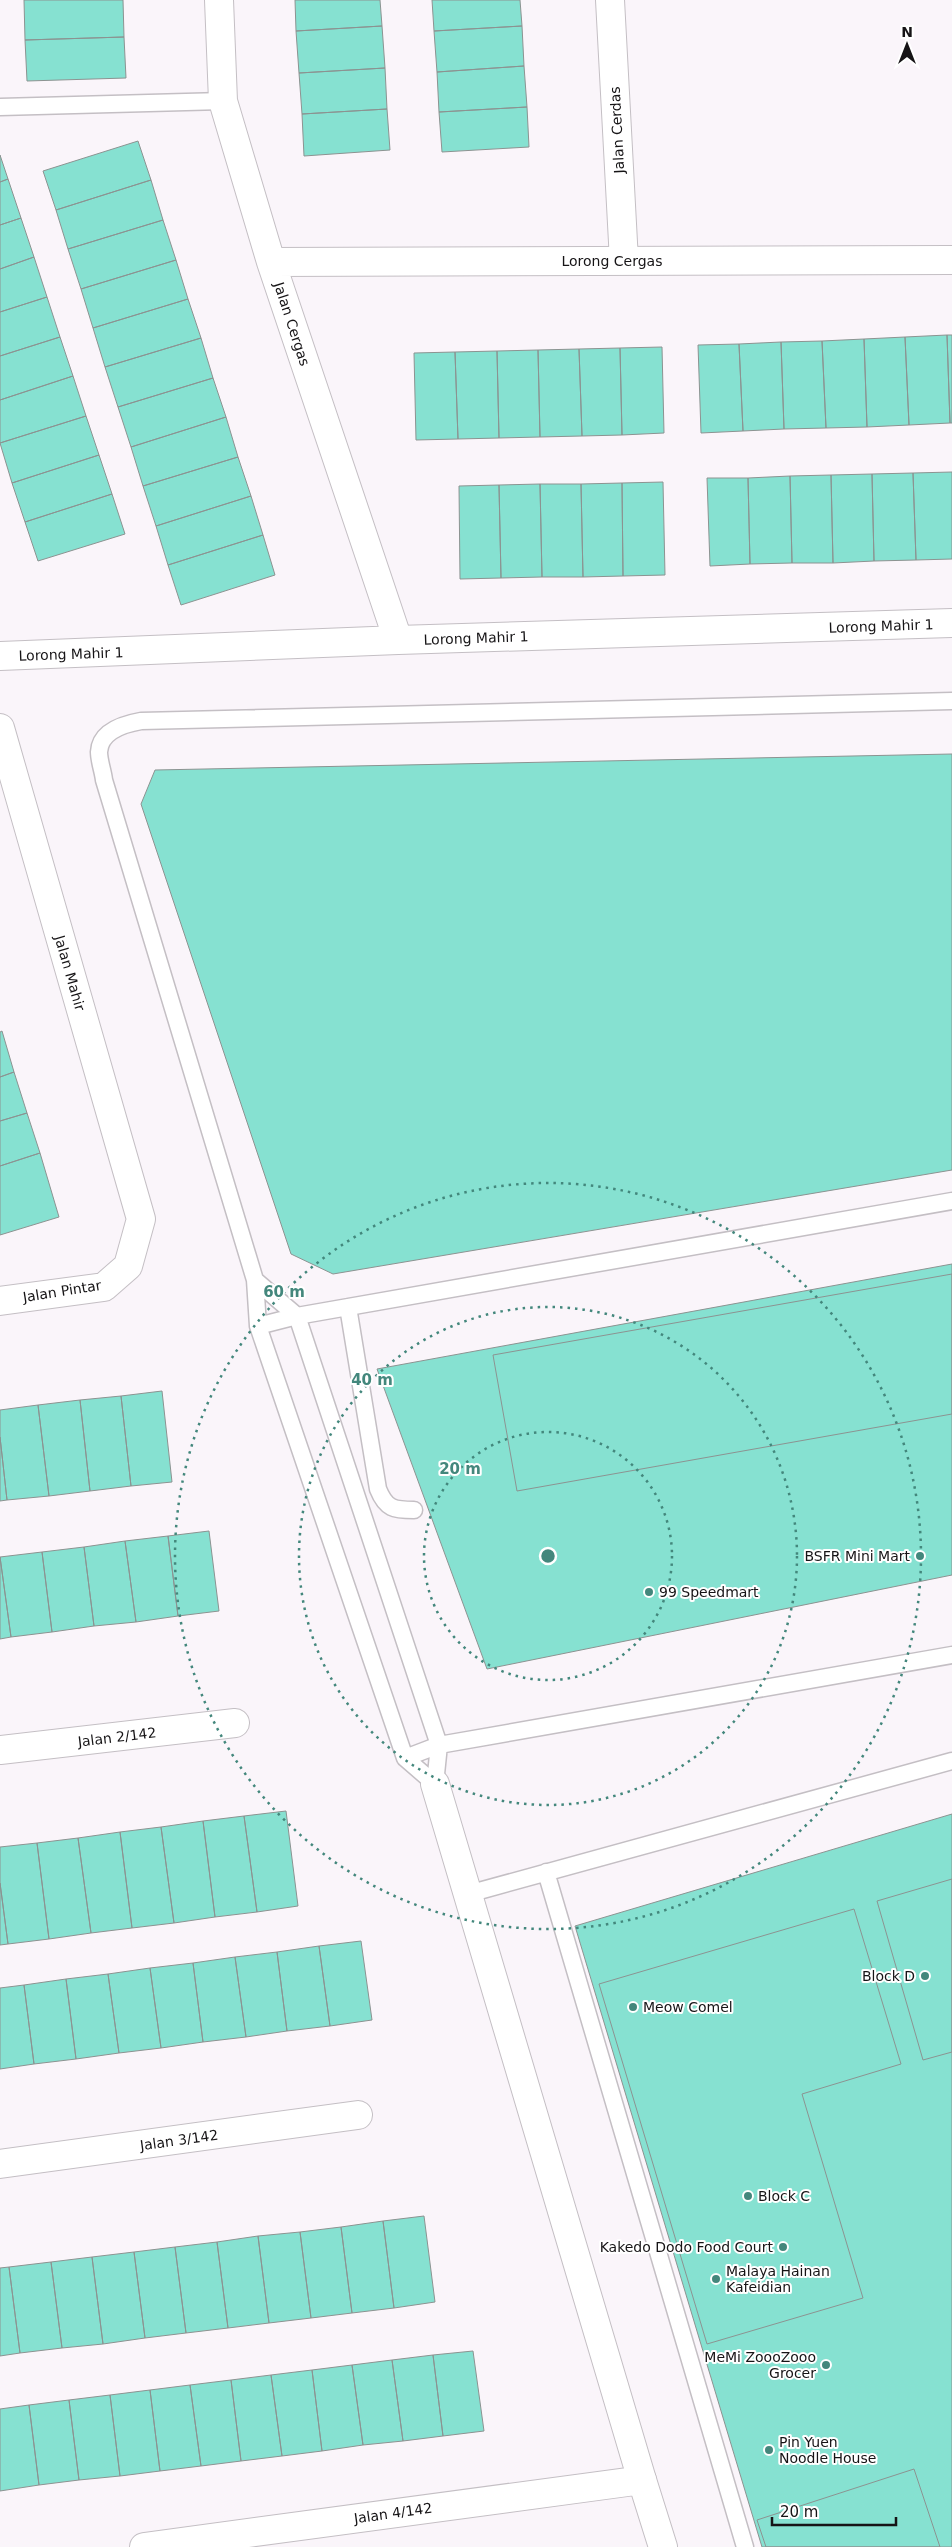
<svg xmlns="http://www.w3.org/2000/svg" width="952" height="2547" font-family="'DejaVu Sans',sans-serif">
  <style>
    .building { fill: #86e1d1; stroke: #8c9391 }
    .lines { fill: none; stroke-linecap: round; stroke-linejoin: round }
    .service-casing { stroke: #c4bfc4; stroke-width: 19 }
    .minor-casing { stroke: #c4bfc4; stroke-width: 30 }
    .tertiary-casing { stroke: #c4bfc4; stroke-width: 30 }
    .service { stroke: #fff; stroke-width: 16 }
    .minor { stroke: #fff; stroke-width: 28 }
    .tertiary { stroke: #fff; stroke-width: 28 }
    .ring { fill: none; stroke: #43877c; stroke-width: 2.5; stroke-dasharray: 2.5 5 }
    .poi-dot { fill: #43877c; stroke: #fff; stroke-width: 2 }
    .labels { text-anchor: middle; stroke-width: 4; stroke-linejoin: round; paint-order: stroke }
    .street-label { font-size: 14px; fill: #161416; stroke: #fff }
    .poi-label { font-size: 14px; fill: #161416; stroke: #fff; text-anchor: start }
    .centre { fill: #43877c; stroke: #fff; stroke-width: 2.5 }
    .ring-label { font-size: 15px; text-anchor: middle; font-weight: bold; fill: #43877c; stroke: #fff; stroke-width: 4; stroke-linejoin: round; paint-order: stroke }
  </style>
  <rect width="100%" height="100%" fill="#faf5fa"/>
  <path class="building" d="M24 0H123L124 37 25 40Z
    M295 0H380L382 26 296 31Z
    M432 0H520L522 26 434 31Z
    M382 26 385 68 299 73 296 31Z
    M522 26 524 66 437 72 434 31Z
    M124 37 126 78 27 81 25 40Z
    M524 66 527 107 439 112 437 72Z
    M385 68 387 109 302 114 299 73Z
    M527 107 529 147 442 152 439 112Z
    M387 109 390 150 304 156 302 114Z
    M138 141 151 180 56 210 43 171Z
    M0 155 8 179 0 182Z
    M8 179 21 218 0 225V182Z
    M151 180 163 220 68 249 56 210Z
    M21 218 34 257 0 269V225Z
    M163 220 176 260 81 289 68 249Z
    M34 257 47 297 0 312V269Z
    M176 260 188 299 93 328 81 289Z
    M47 297 60 337 0 356V312Z
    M188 299 201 338 105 367 93 328Z
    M947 335 950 423 909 425 905 337Z
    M947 335H952V423H950Z
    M60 337 73 376 0 400V356Z
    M905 337 909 425 867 427 864 339Z
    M201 338 213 378 118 407 105 367Z
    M864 339 867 427 826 428 822 341Z
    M822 341 826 428 784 429 781 342Z
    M781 342 784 429 743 431 739 344Z
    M739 344 743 431 701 433 698 345Z
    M662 347 664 433 622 435 620 348Z
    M620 348 622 435 582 436 579 349Z
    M579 349 582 436 540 437 538 350Z
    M538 350 540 437 499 438 497 351Z
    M497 351 499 438 458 439 455 352Z
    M455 352 458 439 416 440 414 353Z
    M73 376 86 416 0 443V400Z
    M213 378 226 417 131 447 118 407Z
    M86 416 99 455 12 483 0 443Z
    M226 417 238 457 143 486 131 447Z
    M99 455 112 494 25 522 12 483Z
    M238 457 251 496 156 526 143 486Z
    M952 472V559L916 560 913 473Z
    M913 473 916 560 874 561 872 474Z
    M872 474 874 561 833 563 831 475Z
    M831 475 833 563H792L790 476Z
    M790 476 792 563 750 564 748 478Z
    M707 478H748L750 564 710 566Z
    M663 482 665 575 623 576 622 483Z
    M622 483 623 576 583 577 581 484Z
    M540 484H581L583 577H542Z
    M540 484 542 577 501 578 499 485Z
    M499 485 501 578 460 579 459 486Z
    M112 494 125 534 38 561 25 522Z
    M251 496 263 535 168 565 156 526Z
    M263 535 275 575 181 605 168 565Z
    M952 754V1170L333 1274 291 1254 141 804 155 770Z
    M2 1031 14 1072 0 1077V1032Z
    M14 1072 27 1113 0 1121V1077Z
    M27 1113 40 1153 0 1166V1121Z
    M40 1153 59 1217 0 1235V1166Z
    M952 1264V1575L487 1669 377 1369Z
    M952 1274V1414L517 1491 493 1355Z
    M162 1391 172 1482 131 1486 121 1396Z
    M121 1396 131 1486 90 1491 80 1400Z
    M80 1400 90 1491 49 1496 38 1405Z
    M38 1405 49 1496 7 1500 0 1437V1410Z
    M0 1437 7 1500 0 1501Z
    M209 1531 219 1611 178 1616 168 1536Z
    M168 1536 178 1616 136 1622 125 1541Z
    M125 1541 136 1622 94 1626 84 1547Z
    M84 1547 94 1626 52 1632 42 1552Z
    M42 1552 52 1632 11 1637 0 1557Z
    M0 1557 11 1637 0 1639Z
    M286 1811 298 1906 257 1912 244 1816Z
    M952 1814V2547H762L575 1926Z
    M244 1816 257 1912 215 1917 203 1821Z
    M203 1821 215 1917 174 1923 161 1827Z
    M161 1827 174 1923 132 1928 120 1832Z
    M120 1832 132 1928 91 1933 78 1838Z
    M78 1838 91 1933 49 1939 37 1843Z
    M37 1843 49 1939 8 1944 0 1883V1847Z
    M952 1879V2052L923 2060 877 1901Z
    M0 1883 8 1944 0 1945Z
    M854 1909 901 2064 802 2094 863 2298 707 2344 599 1984Z
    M361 1941 372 2020 330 2026 319 1946Z
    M319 1946 330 2026 287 2031 277 1952Z
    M277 1952 287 2031 246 2037 235 1957Z
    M235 1957 246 2037 203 2042 193 1963Z
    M193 1963 203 2042 161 2048 150 1968Z
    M150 1968 161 2048 119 2053 108 1974Z
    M108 1974 119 2053 76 2059 66 1979Z
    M66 1979 76 2059 34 2064 24 1985Z
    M24 1985 34 2064 0 2069V1988Z
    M424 2216 435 2302 394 2308 383 2221Z
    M383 2221 394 2308 352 2313 341 2227Z
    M341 2227 352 2313 311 2318 300 2232Z
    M300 2232 311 2318 269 2323 258 2236Z
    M258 2236 269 2323 228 2328 217 2242Z
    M217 2242 228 2328 186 2333 175 2247Z
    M175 2247 186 2333 145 2338 134 2252Z
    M134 2252 145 2338 103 2344 92 2257Z
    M92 2257 103 2344 62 2348 51 2262Z
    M51 2262 62 2348 20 2353 9 2267Z
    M9 2267 20 2353 0 2356V2268Z
    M473 2351 484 2431 443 2436 433 2355Z
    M433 2355 443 2436 403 2441 392 2360Z
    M392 2360 403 2441 363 2445 352 2365Z
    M352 2365 363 2445 322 2451 312 2370Z
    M312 2370 322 2451 282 2456 271 2375Z
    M271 2375 282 2456 241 2461 231 2380Z
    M231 2380 241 2461 201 2466 190 2385Z
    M190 2385 201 2466 160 2471 150 2390Z
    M150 2390 160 2471 120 2476 110 2395Z
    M110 2395 120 2476 79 2480 69 2400Z
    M69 2400 79 2480 39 2485 29 2405Z
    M29 2405 39 2485 0 2491V2409Z
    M914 2469 940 2547H766L757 2520Z"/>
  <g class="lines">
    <g class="service-casing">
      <path id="service" d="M0 107 223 101
        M255 1280 297 1316 439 1745 435 1784
        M348 1307 378 1489C386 1509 394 1510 414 1510
        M258 1326 297 1316 952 1201
        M405 1758 439 1745 952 1655
        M435 1784 405 1758 258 1326 255 1280 104 780C103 771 99 761 99 752 100 731 124 724 141 721L952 701
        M546 1872 745 2547
        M468 1894 952 1761"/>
    </g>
    <g class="minor-casing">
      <path id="minor" d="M219 0 223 101 271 262 398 640
        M610 0 624 261
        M271 262 952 260
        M0 656 398 640 952 623
        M0 728 141 1219 128 1266 104 1287 0 1301
        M0 1750 235 1723
        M435 1784 642 2480
        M0 2164 358 2115"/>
    </g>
    <g class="tertiary-casing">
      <path id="tertiary" d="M144 2547 642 2480 663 2547"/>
    </g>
    <use href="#service" class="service"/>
    <use href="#minor" class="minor"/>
    <use href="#tertiary" class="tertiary"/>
  </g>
  <g class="ring">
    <circle cx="548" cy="1556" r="124"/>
    <circle cx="548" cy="1556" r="249"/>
    <circle cx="548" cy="1556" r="373"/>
  </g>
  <g class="poi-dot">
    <circle cx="920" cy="1556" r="5"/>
    <circle cx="649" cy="1592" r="5"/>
    <circle cx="925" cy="1976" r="5"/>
    <circle cx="633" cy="2007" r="5"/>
    <circle cx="748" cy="2196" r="5"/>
    <circle cx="783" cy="2247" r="5"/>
    <circle cx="716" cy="2279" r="5"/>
    <circle cx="826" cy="2365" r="5"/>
    <circle cx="769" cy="2450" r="5"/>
  </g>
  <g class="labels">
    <g class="street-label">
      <text transform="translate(617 130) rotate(-93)" y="5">Jalan Cerdas</text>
      <text x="612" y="266">Lorong Cergas</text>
      <text transform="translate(292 324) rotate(72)" y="5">Jalan Cergas</text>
      <text transform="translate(881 626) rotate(-2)" y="5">Lorong Mahir 1</text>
      <text transform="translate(476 638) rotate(-2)" y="5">Lorong Mahir 1</text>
      <text transform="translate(71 654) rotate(-2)" y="5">Lorong Mahir 1</text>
      <text transform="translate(70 973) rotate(74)" y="5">Jalan Mahir</text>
      <text transform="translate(62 1291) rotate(-9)" y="5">Jalan Pintar</text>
      <text transform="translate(117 1737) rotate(-7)" y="5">Jalan 2/142</text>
      <text transform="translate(179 2140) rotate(-8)" y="5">Jalan 3/142</text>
      <text transform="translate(393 2513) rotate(-8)" y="5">Jalan 4/142</text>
    </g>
    <g class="poi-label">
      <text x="910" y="1561" text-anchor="end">BSFR Mini Mart</text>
      <text x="659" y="1597">99 Speedmart</text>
      <text x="915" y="1981" text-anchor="end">Block D</text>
      <text x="643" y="2012">Meow Comel</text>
      <text x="758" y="2201">Block C</text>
      <text x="773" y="2252" text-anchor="end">Kakedo Dodo Food Court</text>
      <text x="726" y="2276">Malaya Hainan<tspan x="726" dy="16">Kafeidian</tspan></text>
      <text x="816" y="2362" text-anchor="end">MeMi ZoooZooo<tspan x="816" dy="16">Grocer</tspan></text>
      <text x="779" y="2447">Pin Yuen<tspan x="779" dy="16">Noodle House</tspan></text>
    </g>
  </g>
  <circle cx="548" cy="1556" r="8" class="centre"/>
  <g class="ring-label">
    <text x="284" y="1297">60 m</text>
    <text x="372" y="1385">40 m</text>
    <text x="460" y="1474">20 m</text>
  </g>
  <g transform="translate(907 45)" stroke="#ffffff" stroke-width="4" paint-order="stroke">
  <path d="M0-4L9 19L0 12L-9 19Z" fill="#161416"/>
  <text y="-8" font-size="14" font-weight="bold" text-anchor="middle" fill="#161416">N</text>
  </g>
  <path d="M772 2517v8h124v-8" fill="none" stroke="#161416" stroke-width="2.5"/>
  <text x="780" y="2517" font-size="15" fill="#161416" stroke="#ffffff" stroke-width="4" paint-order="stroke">20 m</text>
</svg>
